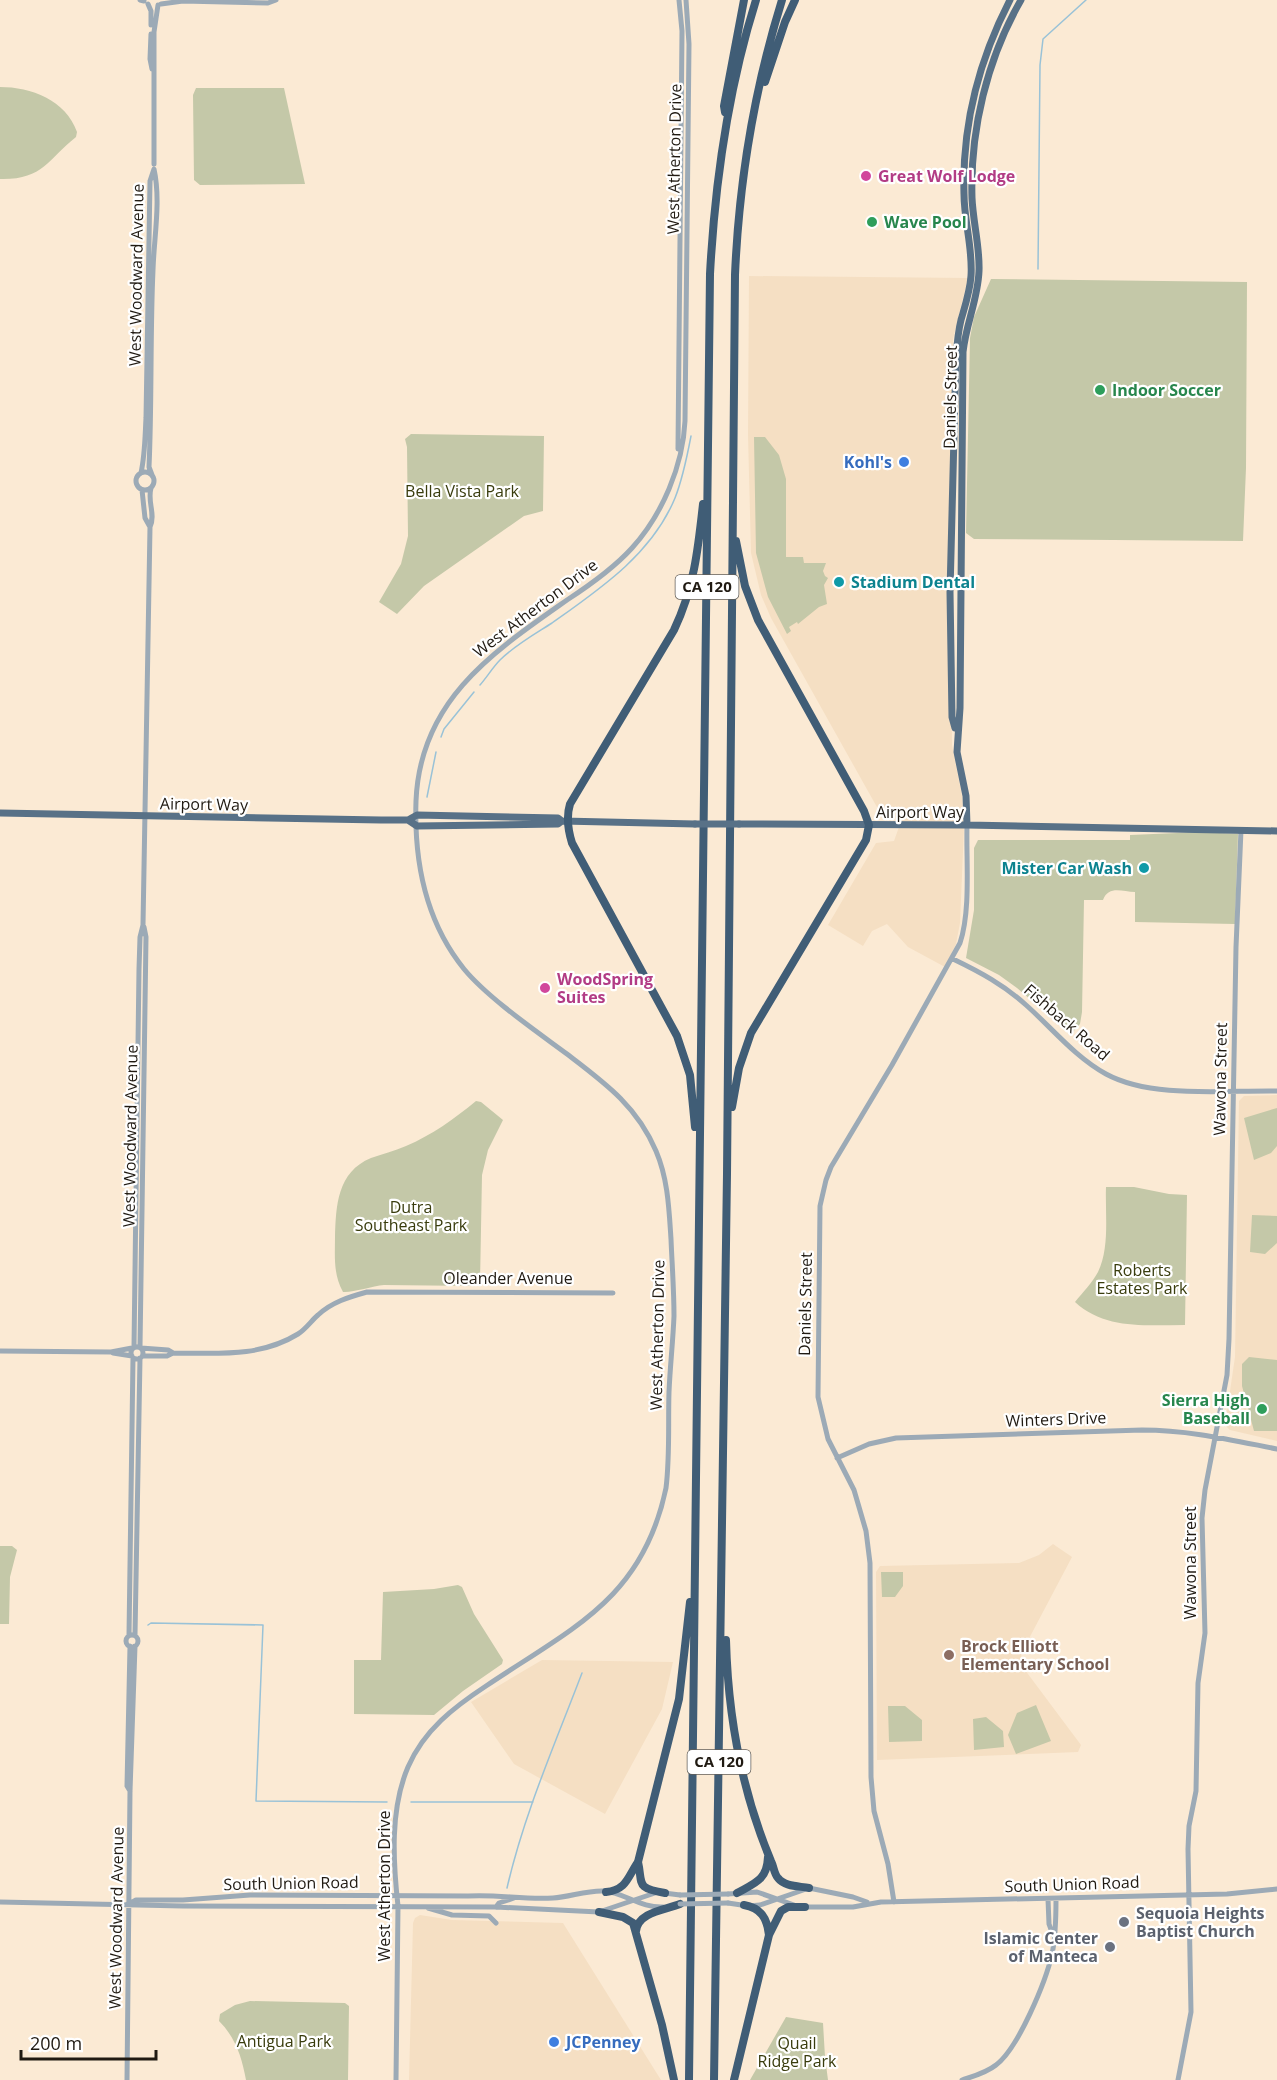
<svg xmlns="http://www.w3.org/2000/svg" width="1277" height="2080" font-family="'Open Sans',sans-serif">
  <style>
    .built { fill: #f5dfc3 }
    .green { fill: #c4c8a8 }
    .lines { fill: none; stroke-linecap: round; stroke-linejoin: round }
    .stream { stroke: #99c2d7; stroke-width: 1.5 }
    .minor { stroke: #9caab6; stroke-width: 5 }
    .major { stroke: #587187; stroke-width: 7 }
    .highway { stroke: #405d76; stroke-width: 8 }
    .minor-bridge { stroke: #9caab6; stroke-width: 5 }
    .major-bridge { stroke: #587187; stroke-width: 7 }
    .hotel-dot { fill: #d1479c; stroke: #fff; stroke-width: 2 }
    .leisure-dot { fill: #2e9e5b; stroke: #fff; stroke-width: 2 }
    .shop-dot { fill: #3f7fe0; stroke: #fff; stroke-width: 2 }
    .culture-dot { fill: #0f9aa8; stroke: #fff; stroke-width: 2 }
    .education-dot { fill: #8d6e63; stroke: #fff; stroke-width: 2 }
    .worship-dot { fill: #6b7280; stroke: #fff; stroke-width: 2 }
    .labels { text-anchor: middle; stroke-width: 4.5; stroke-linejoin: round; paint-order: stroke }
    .shield { fill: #fff; stroke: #635f59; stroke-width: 1.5 }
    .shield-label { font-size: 15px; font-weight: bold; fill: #201a12 }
    .street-label { font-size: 16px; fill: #201a12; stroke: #fff }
    .hotel-label { font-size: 16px; font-weight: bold; fill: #b23c85; stroke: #fff; text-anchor: start }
    .leisure-label { font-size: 16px; font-weight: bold; fill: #27864d; stroke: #fff; text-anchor: start }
    .shop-label { font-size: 16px; font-weight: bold; fill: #366cbe; stroke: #fff; text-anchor: end }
    .park-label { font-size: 16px; fill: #393c0d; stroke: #fff }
    .culture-label { font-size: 16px; font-weight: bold; fill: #0d838f; stroke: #fff; text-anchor: start }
    .education-label { font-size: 16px; font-weight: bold; fill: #785e54; stroke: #fff; text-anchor: start }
    .worship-label { font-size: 16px; font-weight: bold; fill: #5b616d; stroke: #fff; text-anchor: start }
  </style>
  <rect width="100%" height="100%" fill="#fbead4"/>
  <path class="built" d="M749 276 968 278 953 339 950 543 952 745 962 796 963 822 899 824 884 809H878L771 618 761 595 751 553 748 435Z
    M899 827H964L960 923 956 944 945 967 908 947 887 924 872 931 863 946 828 925 876 843 894 841Z
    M1277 1095V1441L1230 1430 1225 1425 1235 1357 1239 1101 1244 1096Z
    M1053 1544 1072 1557 1024 1648 1019 1662 1081 1745 1078 1752 877 1760 876 1572 880 1566 1019 1563 1039 1555Z
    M542 1660 673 1662 662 1709 605 1814 514 1764 471 1702Z
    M420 1915 452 1920 563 1923 661 2080H409L413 1923 415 1918Z"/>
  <path class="green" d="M0 87C31 87 66 100 77 132L76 137C47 160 43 180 0 179Z
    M196 88H284L305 184 200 185 194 180 193 95Z
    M991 279 1247 282 1246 468 1243 541 974 539 966 533 970 338 974 317Z
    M411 434 544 436 543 511 524 516 424 586 397 614 379 602 401 564 408 536 407 447 405 439Z
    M754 437H765L779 455 786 479V557H803L804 563H826L823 571 825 576 828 578 824 585 827 604 819 607 798 624 797 622 789 627 791 631 787 634 768 597 756 553Z
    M1201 832 1238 834 1235 924 1135 922V892C1122 892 1109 885 1103 900H1084L1082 1012 1080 1024 1071 1034 1017 988 999 975 966 958 974 910V848L978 840H1130V835Z
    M476 1101 481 1102 503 1120 488 1150 482 1175 480 1283 475 1286 384 1285C372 1286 352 1293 343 1292 333 1274 335 1256 335 1237 336 1206 337 1172 371 1158 382 1154 394 1151 406 1146 432 1135 454 1119 476 1101Z
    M1277 1108V1146L1271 1153 1254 1160 1244 1118Z
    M1106 1187H1134L1169 1194 1187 1195 1185 1325C1147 1325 1105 1330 1075 1302 1083 1292 1092 1283 1098 1272 1110 1247 1105 1214 1106 1187Z
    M1252 1215 1277 1216V1243L1265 1254 1250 1252Z
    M1249 1357 1277 1360V1431H1254L1242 1386V1364Z
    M0 1546H12L17 1550 10 1577 9 1624H0Z
    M881 1572H903V1586L895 1597H882Z
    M458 1585 462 1587 474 1614 503 1660 502 1664 463 1691 434 1715 354 1714V1660H381L383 1592 434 1589Z
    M1036 1705 1051 1741 1016 1754 1008 1735 1017 1713Z
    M888 1706H905L922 1720V1741L889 1742Z
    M986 1717 1003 1731 1004 1747 974 1750 973 1719Z
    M250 2001 345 2003 349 2006 348 2080H246C242 2058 236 2038 219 2021L220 2014 235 2005Z
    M786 2017 823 2023 825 2057 828 2080H750Z"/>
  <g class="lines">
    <path class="stream" d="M1038 269 1040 65 1043 39 1086 0
      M480 685C487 677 493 667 500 660 515 645 535 634 552 623 600 589 652 554 675 498 683 478 687 457 691 436
      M441 737 444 729 474 692
      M427 797 436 752
      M148 1625 151 1623 263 1625 256 1801 387 1802
      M411 1802H533
      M507 1888C524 1814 555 1744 582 1673"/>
    <path class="minor" d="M140 0 144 1
      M148 4 151 11V25
      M161 4 183 1 268 3 276 0
      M151 34 150 59 152 69
      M154 164V32L158 5
      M678 449 682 31 679 0
      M136 481a9 9 0 1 1 18 0a9 9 0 1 1-18 0Z
      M141 473C145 455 145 436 146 418L150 181 154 169C161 201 154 237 153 270 150 336 152 402 149 467L152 475
      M142 490 145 518 150 527C156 514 147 502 151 488
      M953 959C980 972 1004 985 1026 1005 1052 1028 1075 1057 1106 1074 1152 1099 1225 1090 1277 1091
      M131 1353a6 6 0 1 1 12 0a6 6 0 1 1-12 0Z
      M134 1347 139 969 140 937 143 925 150 527
      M140 1347 146 937 144 927
      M141 1348 168 1350 173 1353
      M0 1351 111 1352 132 1348
      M113 1353 132 1356
      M143 1356H167L173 1353C216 1353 259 1358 298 1334 306 1329 311 1321 318 1315 332 1302 349 1297 367 1292L613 1293
      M837 1458 869 1444 896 1438 1142 1430C1189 1430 1231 1440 1277 1449
      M126 1641a6 6 0 1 1 12 0a6 6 0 1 1-12 0Z
      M129 1635 133 1358
      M135 1635 140 1358
      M130 1646 127 1786 130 1791
      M664 1893 680 1895
      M728 1894 757 1892 794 1905
      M1048 1899 1049 1924 1053 1935
      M0 1902 183 1906 496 1907 599 1912 655 1893
      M894 1902 888 1864 874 1811 871 1777 870 1563 866 1531 859 1507 854 1490 828 1439 818 1397 820 1206 826 1180 831 1167 892 1065 960 943C971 910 966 860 967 825
      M728 1903 748 1906 760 1905 809 1888 853 1897 867 1902
      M129 1904 136 1900H183L250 1895 468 1896C497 1894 524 1900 553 1898 570 1897 587 1890 604 1891 625 1893 641 1908 663 1907
      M496 1907 499 1903 514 1898
      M803 1907H853L881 1902 1227 1894 1277 1889
      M428 1908 452 1915 489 1916 496 1923
      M127 2080 130 1791 135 1646
      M396 2080 398 1906C393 1861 390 1809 408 1767 424 1730 454 1707 486 1686 572 1628 643 1599 666 1488 670 1456 668 1424 669 1392 670 1367 673 1341 674 1316 674 1290 672 1264 671 1239 669 1209 668 1179 656 1151 637 1106 605 1083 567 1054 536 1031 488 998 464 969 425 921 414 861 416 801 420 700 493 652 567 600 590 585 613 569 632 548 662 515 683 466 685 421L689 44 686 0
      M962 2080C974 2076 986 2073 996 2065 1018 2049 1046 1981 1052 1954 1056 1936 1056 1917 1056 1899
      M1178 2080 1191 2012 1188 1849 1189 1826 1196 1791 1198 1683 1205 1633 1202 1518 1205 1490 1227 1375 1229 1339 1236 947 1241 830"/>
    <path class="major" d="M955 728 952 717 950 592 956 357C957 344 958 332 961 320 965 306 970 291 971 276 973 249 964 221 964 194 962 126 979 60 1010 0
      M0 813 381 820H408L417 815 558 818 562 821 695 824
      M408 820 417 826 558 824 562 821
      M739 824 967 825 1277 831
      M967 825 966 796 957 752 960 708 963 352C966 324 978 299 979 271 980 247 973 222 972 198 970 130 987 59 1021 0"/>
    <path class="highway" d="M765 82 785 22 795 0
      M725 112 724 106 744 0
      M732 1107 739 1068 751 1033 866 840 869 825 864 811 758 620 745 586 736 541
      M695 1127 690 1075 677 1036 572 843C568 830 566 817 570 804L674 630C694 588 698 550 703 504
      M726 1640C728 1716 742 1792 771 1861 774 1867 774 1874 778 1878 785 1887 799 1886 809 1888
      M638 1862C643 1884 635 1888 665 1893
      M606 1892C627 1890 628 1876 638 1862L679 1699 690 1602
      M737 1893C755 1883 767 1880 768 1857
      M744 1905C761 1908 767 1918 769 1935
      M599 1912 623 1917 633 1923 662 2025 674 2080
      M636 1931C638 1912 665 1910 680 1904
      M689 2080 710 274C715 181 728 89 756 0
      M714 2080 727 1174 735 275C739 181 754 90 782 0
      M734 2080 769 1935 781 1911 788 1907H805"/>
    <path class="minor-bridge" d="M680 1895 728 1894
      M680 1904 728 1903"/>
    <path class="major-bridge" d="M695 824H739"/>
  </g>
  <g class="hotel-dot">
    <circle cx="866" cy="176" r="6"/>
    <circle cx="545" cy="988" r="6"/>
  </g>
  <g class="leisure-dot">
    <circle cx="872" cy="222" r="6"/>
    <circle cx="1100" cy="390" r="6"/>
    <circle cx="1262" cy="1409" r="6"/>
  </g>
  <g class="shop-dot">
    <circle cx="904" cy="462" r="6"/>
    <circle cx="554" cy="2042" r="6"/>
  </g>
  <g class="culture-dot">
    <circle cx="839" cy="582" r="6"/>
    <circle cx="1144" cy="868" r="6"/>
  </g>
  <circle class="education-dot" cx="949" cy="1655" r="6"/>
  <g class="worship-dot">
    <circle cx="1124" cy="1922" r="6"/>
    <circle cx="1110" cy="1947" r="6"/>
  </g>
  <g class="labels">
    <g class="shield">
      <rect x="675.5" y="575" width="63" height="24" rx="4.5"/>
      <rect x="687.5" y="1750" width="63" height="24" rx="4.5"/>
    </g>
    <g class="shield-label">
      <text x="707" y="592">CA 120</text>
      <text x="719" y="1767">CA 120</text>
    </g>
    <g class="street-label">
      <text transform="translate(674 159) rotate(-89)" y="6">West Atherton Drive</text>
      <text transform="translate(136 275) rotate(-89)" y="6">West Woodward Avenue</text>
      <text transform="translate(950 397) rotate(-89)" y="6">Daniels Street</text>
      <text transform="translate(535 608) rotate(-37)" y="6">West Atherton Drive</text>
      <text transform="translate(204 804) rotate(1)" y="6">Airport Way</text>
      <text x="920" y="818">Airport Way</text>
      <text transform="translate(1067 1022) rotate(41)" y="6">Fishback Road</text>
      <text transform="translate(1220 1079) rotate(-89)" y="6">Wawona Street</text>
      <text transform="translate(130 1136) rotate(-89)" y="6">West Woodward Avenue</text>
      <text x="508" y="1284">Oleander Avenue</text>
      <text transform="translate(805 1304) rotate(-89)" y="6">Daniels Street</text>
      <text transform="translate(657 1335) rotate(-89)" y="6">West Atherton Drive</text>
      <text transform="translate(1056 1419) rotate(-2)" y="6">Winters Drive</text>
      <text transform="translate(1190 1563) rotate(-90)" y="6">Wawona Street</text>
      <text transform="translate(291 1883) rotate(-1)" y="6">South Union Road</text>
      <text transform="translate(1072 1884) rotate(-2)" y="6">South Union Road</text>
      <text transform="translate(384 1886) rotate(-90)" y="6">West Atherton Drive</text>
      <text transform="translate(116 1918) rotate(-89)" y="6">West Woodward Avenue</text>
    </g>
    <g class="hotel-label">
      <text x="878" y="182">Great Wolf Lodge</text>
      <text x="557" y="985">WoodSpring<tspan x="557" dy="18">Suites</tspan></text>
    </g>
    <g class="leisure-label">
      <text x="884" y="228">Wave Pool</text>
      <text x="1112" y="396">Indoor Soccer</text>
      <text x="1250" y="1406" text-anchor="end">Sierra High<tspan x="1250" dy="18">Baseball</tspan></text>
    </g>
    <g class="shop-label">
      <text x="892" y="468">Kohl's</text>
      <text x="566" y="2048" text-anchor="start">JCPenney</text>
    </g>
    <g class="park-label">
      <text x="462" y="497">Bella Vista Park</text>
      <text x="411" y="1213">Dutra<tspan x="411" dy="18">Southeast Park</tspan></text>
      <text x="1142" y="1276">Roberts<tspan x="1142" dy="18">Estates Park</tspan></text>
      <text x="284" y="2047">Antigua Park</text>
      <text x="797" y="2049">Quail<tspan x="797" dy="18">Ridge Park</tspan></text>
    </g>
    <g class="culture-label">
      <text x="851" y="588">Stadium Dental</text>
      <text x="1132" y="874" text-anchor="end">Mister Car Wash</text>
    </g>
    <g class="education-label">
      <text x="961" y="1652">Brock Elliott<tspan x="961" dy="18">Elementary School</tspan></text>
    </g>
    <g class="worship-label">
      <text x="1136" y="1919">Sequoia Heights<tspan x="1136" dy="18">Baptist Church</tspan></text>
      <text x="1098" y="1944" text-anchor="end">Islamic Center<tspan x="1098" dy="18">of Manteca</tspan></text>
    </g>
  </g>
  <path d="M21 2050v9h135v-9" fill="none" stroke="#201a12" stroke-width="3"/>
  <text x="30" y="2050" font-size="18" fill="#201a12" stroke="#ffffff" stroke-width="4.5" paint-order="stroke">200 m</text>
</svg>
